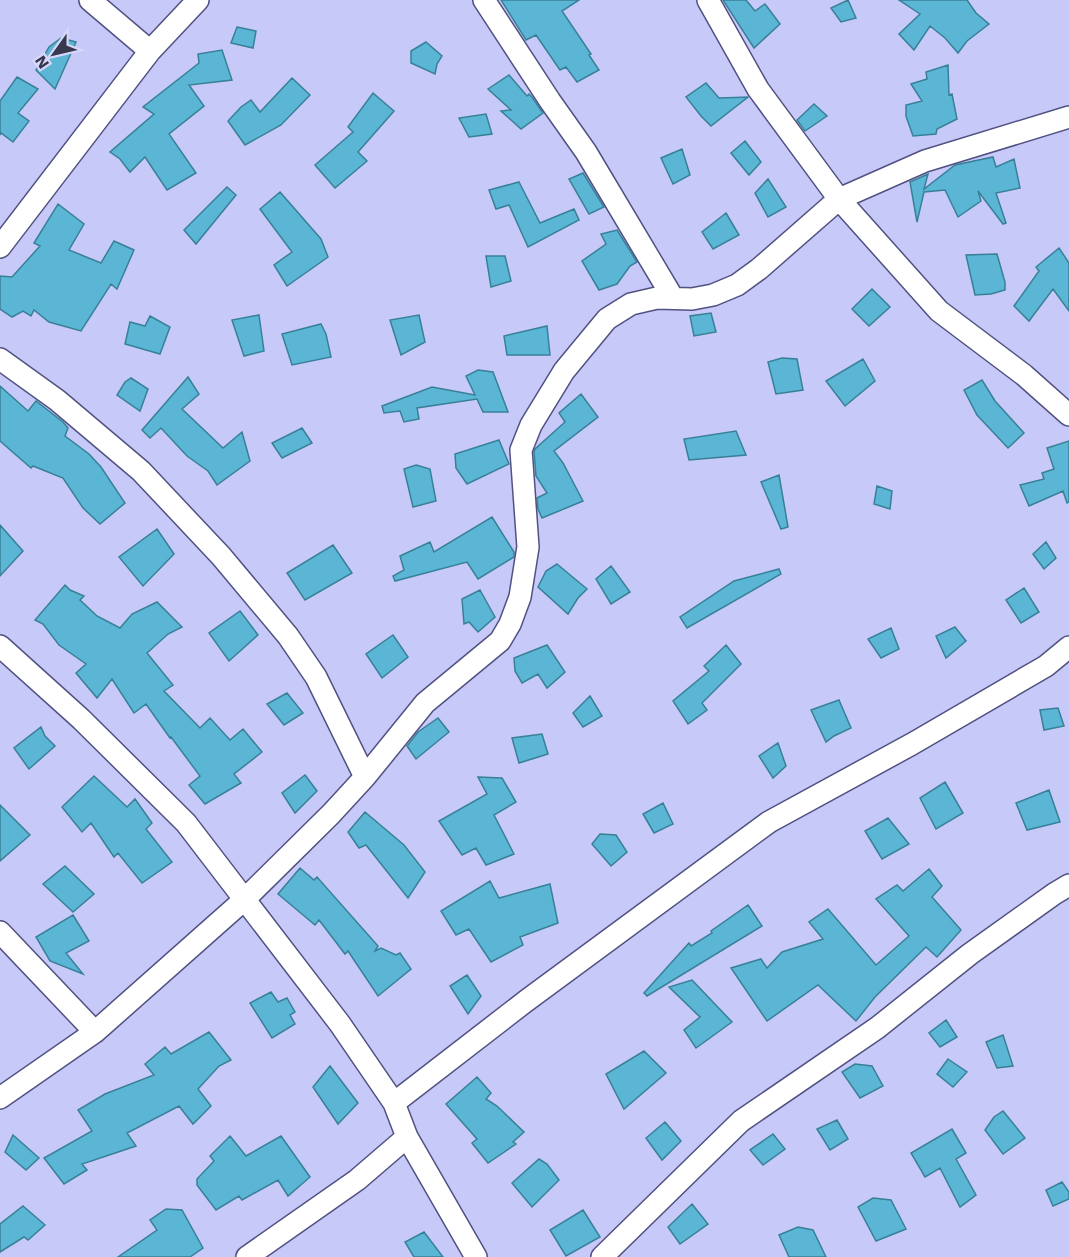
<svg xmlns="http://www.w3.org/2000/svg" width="1069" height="1257" font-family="'Work Sans',sans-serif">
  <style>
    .building { fill: #5bb5d4; stroke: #388098; stroke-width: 1.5 }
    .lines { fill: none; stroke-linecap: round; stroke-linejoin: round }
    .street-casing { stroke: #515182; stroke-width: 24 }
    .street { stroke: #fff; stroke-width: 21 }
  </style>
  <rect width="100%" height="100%" fill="#c7c9f8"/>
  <path class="building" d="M501 0H579L562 11 591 54 589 55 599 70 577 82 566 67 560 70 536 35 526 40Z
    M723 0H746L755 11 765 4 780 24 754 48Z
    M848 0 856 18 841 22 831 8Z
    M899 0H967L976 13 989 24 967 41 958 53 945 38 930 26 914 50 899 34 920 14Z
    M237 27 256 31 253 48 231 43Z
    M61 38 76 42 55 89 36 70 49 47Z
    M426 42 442 56 437 64 435 74 411 63V51Z
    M222 50 232 80 189 85 204 106 169 134 196 173 167 190 145 157 130 172 120 159 110 152 154 114 143 107 199 63 198 54Z
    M948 65 949 95 952 94 957 119 937 129 936 134 913 136 906 116V105L922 101 911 84 927 79 926 72Z
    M509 75 527 96 529 94 532 97 543 113 521 129 501 111 511 110 488 89Z
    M17 77 38 89 18 113 29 121 13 142 1 133 0 135V101Z
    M292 78 310 95 281 125 245 145 228 121 241 107 251 100 260 112Z
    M706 83 719 98 748 97 711 126 701 116 686 97Z
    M373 93 394 111 358 152 367 161 335 188 315 165 353 132 348 127Z
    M814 104 827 116 805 131 797 120Z
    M486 114 492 134 469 137 459 118Z
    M745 141 761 162 749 175 731 153Z
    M682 149 690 175 673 184 661 158Z
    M993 157 996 167 1014 159 1020 188 996 193 1006 223 1003 224 978 191 981 201 958 217 945 190 924 192 917 222 910 182 928 174 924 189 955 165Z
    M583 173 604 207 589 214 569 179Z
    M768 179 786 207 768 217 755 193Z
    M519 182 540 223 574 209 579 220 528 247 509 205 496 209 489 190Z
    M227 187 236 195 196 244 184 230Z
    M280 192 321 239 328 257 287 286 274 265 292 252 260 209Z
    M58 204 84 224 69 250 101 263 114 241 134 250 117 289 111 284 81 331 49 322 34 310 31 316 23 311 12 317 0 309V276L12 277 40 246 34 243Z
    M726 213 739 235 713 249 702 232Z
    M617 230 637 262 630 266 617 284 599 290 582 261 606 244 601 234Z
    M1059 248 1069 263V311L1053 289 1029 321 1014 306 1039 271 1036 267Z
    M997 254 1005 282V290L991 294 975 295 966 255Z
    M486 256H505L511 281 491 287Z
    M872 289 890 307 869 326 852 309Z
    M711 313 716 332 694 336 690 316Z
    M259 315 264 351 244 356 232 320Z
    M419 315 425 342 401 355 390 320Z
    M150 316 170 327 160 354 125 344 130 322 145 326Z
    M321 324 326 334 331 357 292 365 282 334Z
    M547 326 550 355H507L504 336Z
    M782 358 797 359 803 390 776 394 768 362Z
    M863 359 875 381 845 406 826 381Z
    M478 370 493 372 508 412H483L477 399 417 408 419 419 404 422 400 411 384 413 382 406 432 387 475 395 466 376Z
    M188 377 199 394 182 409 223 448 242 432 250 461 217 485 208 471 187 456 161 428 150 438 142 430Z
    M131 378 148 389 140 411 117 395 125 382Z
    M982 380 995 401 1024 433 1008 448 977 415 964 390Z
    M0 386 28 411 36 401 63 422 68 428 65 436 89 454 101 467 125 503 100 524 83 508 63 478 33 466 31 468 0 441Z
    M581 394 598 417 554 451 563 463 583 501 542 518 538 509 537 498 547 493 536 476 534 452 535 449 565 422 559 413Z
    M302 428 312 443 282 458 272 443Z
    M736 431 746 455 689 460 684 439Z
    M499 440 509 464 467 484 456 468 455 454Z
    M1069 441V502L1067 503 1063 491 1029 506 1020 485 1044 479 1042 473 1054 469 1047 448Z
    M416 465 430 469 436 501 413 507 404 469Z
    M779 475 788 527 781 529 761 482Z
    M877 486 892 491 890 509 874 504Z
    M492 517 514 552V557L478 579 467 562 395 581 393 576 404 570 400 556 430 542 434 552Z
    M0 525 23 551 0 576Z
    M157 529 174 554 143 586 119 557Z
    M1046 542 1056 558 1044 569 1033 554Z
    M333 545 352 573 305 600 287 573Z
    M557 564 587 589 578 598 568 614 538 587 546 571Z
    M611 566 630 592 611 604 596 579Z
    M779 569 781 574 687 628 680 617 734 581Z
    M65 585 70 590 84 596 80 600 97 616 120 628 132 614 157 602 182 627 168 634 147 653 173 685 164 691 200 728 210 718 230 740 243 729 262 752 234 774 241 783 205 804 189 785 200 776 171 737 170 738 146 704 134 713 112 679 97 698 76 673 86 664 59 645 43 624 35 620Z
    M1024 588 1039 612 1021 623 1006 600Z
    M480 590 495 617 478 632 469 622 464 624 462 599Z
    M240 611 258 635 229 661 209 633Z
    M955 627 966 641 946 658 936 636Z
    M891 628 899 649 881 658 868 639Z
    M393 635 408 657 382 678 366 654Z
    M547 645 565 672 547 688 538 674 522 683 515 671 514 658Z
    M726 645 741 664 702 703 707 710 688 724 673 701 709 671 704 666Z
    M287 693 303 713 284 725 267 704Z
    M590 696 602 716 583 727 573 713Z
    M839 700 851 728 834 736 826 742 811 710Z
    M1058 708 1064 726 1044 730 1040 710Z
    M438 718 449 732 416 759 407 746 418 732Z
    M41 727 45 736 55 746 29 769 14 748Z
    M542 734 548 754 519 763 512 738Z
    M778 743 786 766 773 778 759 756Z
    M305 775 317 791 295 813 282 793Z
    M94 776 127 807 135 799 152 823 146 829 172 862 142 883 118 853 114 857 91 823 82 832 62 807Z
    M478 777 502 778 516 802 494 815 514 854 486 865 476 848 462 855 439 821 487 794Z
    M945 782 963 813 936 829 920 798Z
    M1049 790 1060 822 1027 830 1016 803Z
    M663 803 673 824 654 833 643 814Z
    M0 805 30 835 0 861Z
    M365 812 404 845 425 872 408 898 366 845 359 848 348 832Z
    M888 818 909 844 882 859 865 831Z
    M600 834 616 835 627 852 611 866 592 844Z
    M65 866 94 894 73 912 43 884Z
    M300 868 314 880 317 877 378 946 375 951 381 948 396 955 400 953 411 969 378 996 348 951 345 954 319 920 315 925 278 894Z
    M929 869 942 886 932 897 961 930 937 957 926 947 875 997 856 1021 818 985 767 1021 731 968 761 959 767 968 782 952 823 939 809 922 828 909 876 965 909 936 876 899 897 885 903 891Z
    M490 881 499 898 550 884 558 923 520 937 523 945 491 962 469 929 456 935 441 911Z
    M748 905 762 926 647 996 644 993 689 943 691 946 712 933 711 931Z
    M73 915 89 941 66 953 83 974 50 961 36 937Z
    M467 975 481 996 468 1014 450 986Z
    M692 980 732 1022 696 1048 684 1030 700 1017 669 987Z
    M271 992 278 1002 287 998 295 1012 290 1015 295 1024 272 1038 250 1003Z
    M946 1020 957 1037 940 1047 929 1033Z
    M209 1032 231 1060 219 1066 198 1089 211 1106 193 1124 179 1106 127 1133 136 1146 82 1164 87 1170 64 1184 44 1158 92 1131 78 1110 105 1094 154 1075 145 1064 165 1047 171 1054Z
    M1003 1035 1013 1066 997 1068 986 1042Z
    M644 1051 666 1073 624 1109 606 1074Z
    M948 1059 967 1072 953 1087 937 1074Z
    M855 1064 872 1066 883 1086 860 1098 842 1072Z
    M330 1066 358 1103 338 1124 313 1087Z
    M477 1077 491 1093 486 1099 497 1106 524 1132 513 1142 516 1144 488 1163 472 1143 477 1139 446 1104Z
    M1003 1111 1025 1138 1003 1154 985 1130 994 1117Z
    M837 1120 848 1139 830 1150 817 1129Z
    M665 1122 681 1141 662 1160 646 1138Z
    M952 1129 966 1153 956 1159 976 1195 960 1207 940 1168 925 1177 911 1153Z
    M773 1134 785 1149 763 1165 750 1150Z
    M13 1135 39 1158 26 1170 5 1152Z
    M230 1136 246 1156 281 1136 310 1177 288 1196 278 1180 242 1200 239 1196 216 1210 197 1185V1179L214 1161 210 1156Z
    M539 1159 547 1164 559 1180 532 1207 512 1183Z
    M1062 1182 1069 1192V1199L1053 1206 1046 1190Z
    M873 1198 891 1200 906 1229 876 1241 858 1207Z
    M692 1204 708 1224 680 1244 668 1227Z
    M23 1206 45 1225 28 1240 24 1237 0 1252V1224Z
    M166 1209 182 1210 203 1248 190 1257H118L157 1230 150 1220Z
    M583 1210 600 1237 566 1256 550 1230Z
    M798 1227 813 1230 826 1257H789L779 1235Z
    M424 1232 443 1257H414L405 1242Z"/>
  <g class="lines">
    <g class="street-casing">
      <path id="street" d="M90 0 150 51
        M484 0 550 101 586 152 673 298
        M708 0 758 89 839 199 939 311 1024 375 1069 415
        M0 247 150 51 198 0
        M0 359 57 400 141 471 221 556 288 636 316 677 365 777 331 814 245 899 95 1032 0 1098
        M0 646 81 719 186 823 340 1024 394 1103 407 1137 357 1180 247 1257
        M365 777 425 703 500 641 510 624 520 597 528 547 521 450 531 425 564 371 607 319 631 304 657 298 692 299 713 295 737 285 759 269 839 199 925 161 1069 117
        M0 932 95 1032
        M394 1103 526 1001 769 822 912 744 1046 666 1069 647
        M407 1137 476 1257
        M602 1257 741 1121 877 1028 970 954 1054 894 1069 885"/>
    </g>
    <use href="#street" class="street"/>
  </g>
  <g transform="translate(54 54) rotate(236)" stroke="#d6d7fb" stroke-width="4.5" paint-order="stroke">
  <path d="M0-4.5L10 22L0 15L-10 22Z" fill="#37374e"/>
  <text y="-9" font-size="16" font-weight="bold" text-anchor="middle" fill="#37374e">N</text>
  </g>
</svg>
